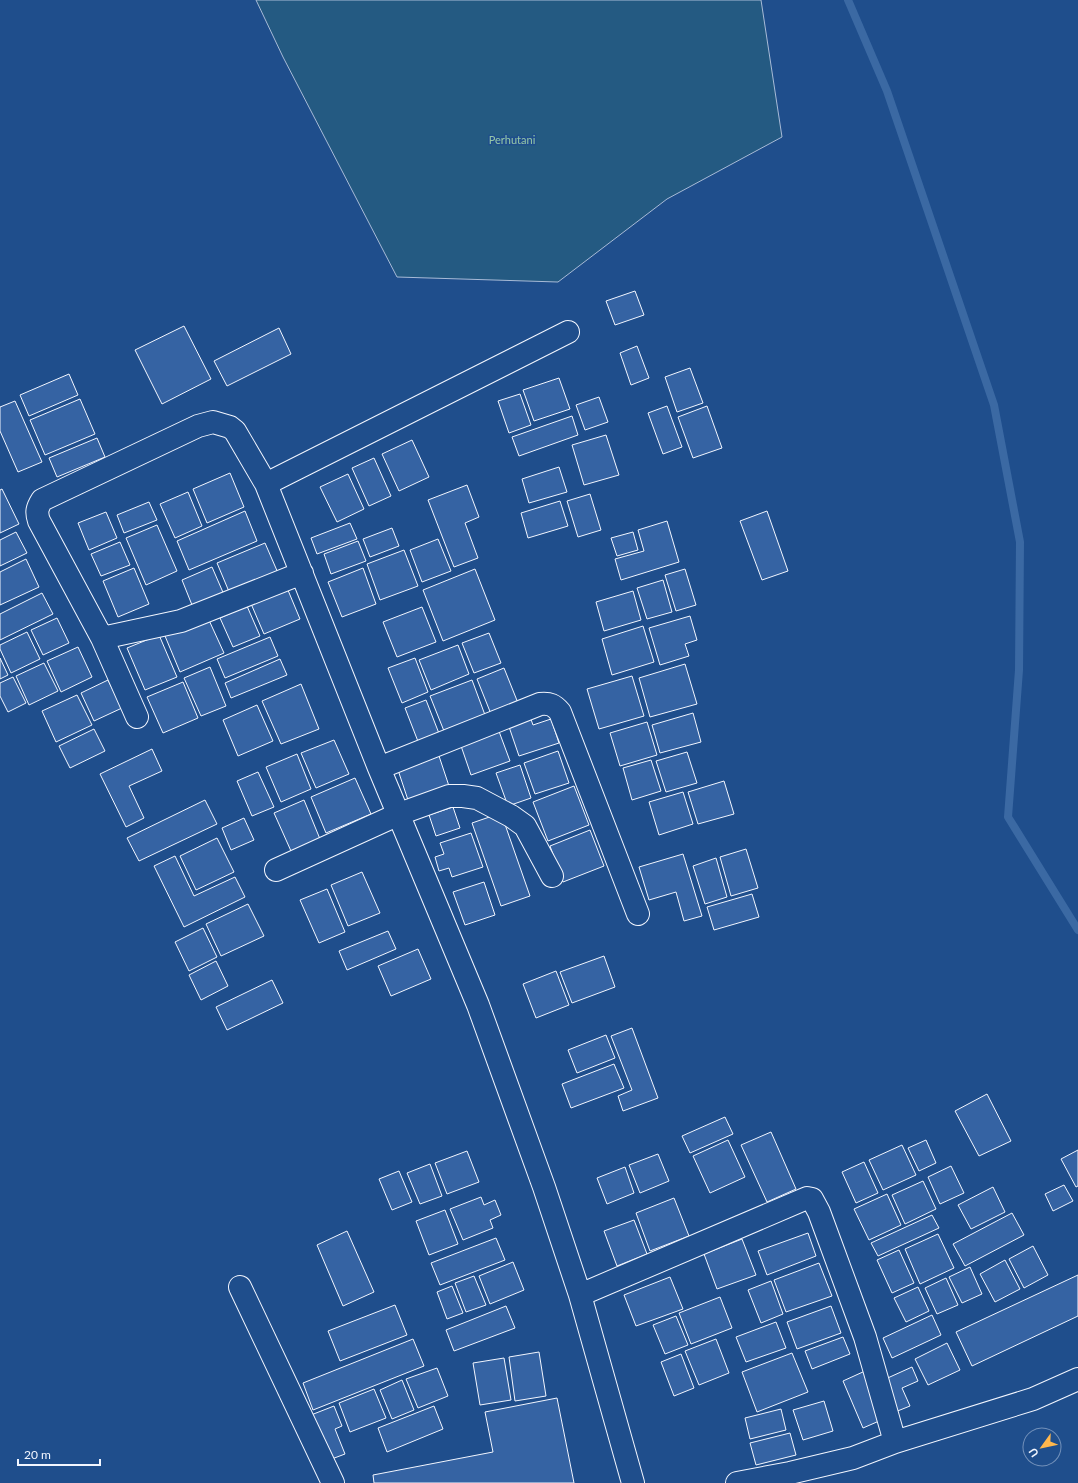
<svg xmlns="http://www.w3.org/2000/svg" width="1078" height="1483" font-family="Lato,sans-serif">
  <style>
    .green { fill: #245a82; stroke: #a8bbd7 }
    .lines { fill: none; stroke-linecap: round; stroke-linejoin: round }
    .stream { stroke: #3b69a3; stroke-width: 8 }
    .building { fill: #3563a3; stroke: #f2f6ff }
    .minor-casing { stroke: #f2f6ff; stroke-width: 24 }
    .minor { stroke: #1f4e8c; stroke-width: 22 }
    .labels { text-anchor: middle; stroke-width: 3; stroke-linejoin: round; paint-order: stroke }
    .park-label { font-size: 11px; fill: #97c8a6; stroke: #1f4e8c }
  </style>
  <rect width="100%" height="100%" fill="#1f4e8c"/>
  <path class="green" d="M256 0H761L782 137 667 199 558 282 397 277 283 57Z"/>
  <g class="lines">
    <path class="stream" d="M848 0 887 91 994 405 1020 542 1019 670 1008 817 1078 930"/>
  </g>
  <path class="building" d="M635 291 644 315 615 325 606 301Z
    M184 326 211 379 162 404 135 350Z
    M279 328 291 354 227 386 214 361Z
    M637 346 649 378 631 385 620 353Z
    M690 368 703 403 677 412 665 377Z
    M69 374 78 395 29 416 20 395Z
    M559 378 570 409 534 421 523 390Z
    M520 394 531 425 509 433 498 401Z
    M599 397 608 422 585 430 576 405Z
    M80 399 95 434 45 455 30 420Z
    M15 401 42 462 18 472 0 431V407Z
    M667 406 682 447 663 454 648 413Z
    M707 406 722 448 693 458 678 417Z
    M572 416 578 435 519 456 512 437Z
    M606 435 619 475 584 485 572 445Z
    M97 438 105 457 57 477 49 458Z
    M412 440 429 477 399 491 382 454Z
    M374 458 391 496 369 506 352 468Z
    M559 467 567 492 529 503 522 479Z
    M230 473 244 507 207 523 193 489Z
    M348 474 364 509 337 522 320 487Z
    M467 485 479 517 465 523 478 558 454 567 428 500Z
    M2 489 19 524 0 533V490Z
    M188 492 202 526 175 538 160 504Z
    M590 494 601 530 578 537 567 501Z
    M560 501 568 526 528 538 521 513Z
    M149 502 157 520 124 533 117 515Z
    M245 511 257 541 189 570 177 541Z
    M767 511 788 571 762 580 740 521Z
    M106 512 117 538 89 550 78 523Z
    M667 521 679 562 621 580 615 559 644 551 638 530Z
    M350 523 357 539 317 554 311 538Z
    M157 525 177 571 146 585 126 538Z
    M392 528 399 546 370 557 363 539Z
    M16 532 27 553 0 566V540Z
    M633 532 638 550 617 556 611 538Z
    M438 539 451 571 422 582 410 550Z
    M358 541 366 561 331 574 324 554Z
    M120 542 130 565 101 576 91 554Z
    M265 543 278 573 230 594 217 563Z
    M404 550 418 586 380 600 367 564Z
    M26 559 39 587 0 605V572Z
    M212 567 225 597 194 610 182 580Z
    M134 568 149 604 118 617 103 581Z
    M363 568 376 604 342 617 328 582Z
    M475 569 495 620 443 641 423 590Z
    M685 569 696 605 676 611 665 575Z
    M663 580 672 612 647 619 637 588Z
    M285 583 300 619 264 634 249 599Z
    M633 591 641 620 604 631 596 602Z
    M42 593 53 614 0 640V614Z
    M247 606 260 636 233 647 220 618Z
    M422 607 436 642 397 657 383 622Z
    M690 616 697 640 685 644 689 656 660 665 649 628Z
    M57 618 69 643 43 655 31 630Z
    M208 618 224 653 180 672 165 636Z
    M643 626 654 662 612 675 602 639Z
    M27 632 40 659 11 673 0 649V645Z
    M489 633 501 663 474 673 462 643Z
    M159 635 177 677 145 690 127 648Z
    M270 637 278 656 225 678 217 659Z
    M458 645 469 674 431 690 419 660Z
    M78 647 92 677 61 692 47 661Z
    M0 658 8 675 0 679Z
    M415 658 428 692 402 703 388 668Z
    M280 659 287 675 231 698 225 683Z
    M44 663 58 691 29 705 16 676Z
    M685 664 697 704 650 717 639 678Z
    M210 667 226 706 201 716 184 678Z
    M504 668 518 703 491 714 477 679Z
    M632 676 644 716 599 729 587 689Z
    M13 677 26 703 8 712 0 696V683Z
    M108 680 122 708 94 721 81 693Z
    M472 680 485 715 444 731 430 696Z
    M183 682 198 718 163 733 147 697Z
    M301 684 319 729 281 744 262 701Z
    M77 695 92 725 56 742 42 711Z
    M426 700 440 736 419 744 405 708Z
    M257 705 273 741 238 756 223 720Z
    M528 711 533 725 551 719 559 743 519 756 506 718Z
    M693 713 701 742 660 753 652 725Z
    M647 722 657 755 620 766 610 733Z
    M497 726 510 761 471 775 459 740Z
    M94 729 105 751 70 768 59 746Z
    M334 740 349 774 316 788 301 753Z
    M152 749 162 771 129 786 144 818 126 827 100 774Z
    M558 751 569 783 535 794 524 763Z
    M687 752 697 783 666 792 656 761Z
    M438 753 449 786 408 800 397 767Z
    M297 754 311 789 281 802 266 767Z
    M651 760 661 791 632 800 623 768Z
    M520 765 531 798 508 806 496 773Z
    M258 772 274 807 252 816 237 781Z
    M355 778 371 814 326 833 311 797Z
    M724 781 734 814 698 824 688 792Z
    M574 786 589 825 548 841 533 802Z
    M683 792 693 824 659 835 649 802Z
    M205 800 217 824 139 861 127 838Z
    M304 800 320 839 291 851 274 813Z
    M453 807 460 828 436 836 429 815Z
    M501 813 530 896 501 906 472 823Z
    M244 818 254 840 231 850 222 828Z
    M590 830 604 866 563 882 550 846Z
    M471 833 483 867 452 877 449 868 439 871 435 857 444 854 440 843Z
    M217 838 234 872 196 890 180 856Z
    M746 849 758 888 731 896 720 857Z
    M683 854 702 916 684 921 676 892 649 900 639 867Z
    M175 856 194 896 235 877 245 897 184 927 154 866Z
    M716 858 727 897 705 904 693 866Z
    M362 872 380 913 348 926 331 885Z
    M484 882 495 915 465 925 453 892Z
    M327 889 345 932 319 943 300 900Z
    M752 894 759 917 714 930 707 907Z
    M248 904 264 936 221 956 206 924Z
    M203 928 217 957 189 971 175 942Z
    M388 931 396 949 347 970 339 951Z
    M418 949 431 979 391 996 378 966Z
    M604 956 615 987 572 1003 560 972Z
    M216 961 228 986 201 1000 189 975Z
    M556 971 569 1005 536 1018 523 984Z
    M272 980 283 1003 227 1030 216 1007Z
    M632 1028 658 1098 623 1111 618 1096 632 1090 611 1036Z
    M606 1035 615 1058 577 1073 568 1050Z
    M614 1064 624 1088 571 1108 562 1084Z
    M987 1094 1011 1141 979 1156 955 1111Z
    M725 1117 733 1134 690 1153 682 1136Z
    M771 1132 796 1189 767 1202 741 1145Z
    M728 1140 745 1177 710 1193 693 1156Z
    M926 1140 936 1163 919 1171 908 1148Z
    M902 1145 916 1175 883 1190 869 1160Z
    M1078 1150V1186L1076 1187 1061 1159Z
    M467 1151 479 1182 447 1194 435 1163Z
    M658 1154 669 1181 640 1193 629 1165Z
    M864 1162 878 1193 856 1203 842 1172Z
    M430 1164 442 1196 420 1204 407 1173Z
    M951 1166 964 1193 940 1204 928 1177Z
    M625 1167 634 1193 607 1204 597 1178Z
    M399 1171 412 1202 392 1210 379 1179Z
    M923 1181 936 1209 905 1224 892 1195Z
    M1064 1185 1073 1201 1053 1211 1045 1194Z
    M993 1187 1005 1212 971 1229 958 1205Z
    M887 1194 901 1225 869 1240 854 1209Z
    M481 1197 484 1205 495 1200 501 1215 490 1220 493 1228 463 1240 450 1209Z
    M674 1198 689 1236 650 1251 636 1213Z
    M445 1210 458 1244 429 1255 416 1221Z
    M1012 1213 1024 1235 965 1266 953 1244Z
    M932 1215 939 1228 878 1256 871 1243Z
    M634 1220 647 1254 617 1266 604 1231Z
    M347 1231 374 1292 343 1306 317 1245Z
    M808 1233 816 1256 767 1275 758 1251Z
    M938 1234 954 1268 920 1284 905 1249Z
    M496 1238 505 1260 440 1285 431 1263Z
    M742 1239 756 1275 717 1289 704 1254Z
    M1033 1246 1048 1275 1024 1288 1009 1259Z
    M899 1250 914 1283 892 1293 877 1260Z
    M1005 1260 1020 1289 995 1302 980 1274Z
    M513 1262 524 1290 490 1304 479 1276Z
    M819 1263 832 1296 786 1312 774 1280Z
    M970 1267 982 1294 962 1303 949 1277Z
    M1078 1275V1316L972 1366 956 1332Z
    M474 1276 486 1305 466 1312 455 1283Z
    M670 1277 683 1309 636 1326 624 1295Z
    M946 1278 958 1305 937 1314 925 1288Z
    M771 1281 783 1314 761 1323 748 1290Z
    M452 1286 463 1313 447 1319 437 1292Z
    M918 1287 929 1311 906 1322 894 1298Z
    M720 1297 732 1328 691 1344 679 1313Z
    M395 1305 407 1335 340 1361 328 1331Z
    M506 1306 515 1328 454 1351 446 1330Z
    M831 1306 841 1333 797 1349 787 1322Z
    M932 1315 941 1335 892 1358 883 1338Z
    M676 1316 688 1345 665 1354 653 1325Z
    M776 1322 786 1348 746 1362 736 1337Z
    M843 1337 850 1354 812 1369 805 1351Z
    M413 1339 424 1366 313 1410 303 1383Z
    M716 1339 729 1373 699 1385 685 1351Z
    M947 1343 960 1370 928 1385 915 1359Z
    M539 1352 546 1396 515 1401 509 1357Z
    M792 1353 808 1392 757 1412 742 1372Z
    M681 1354 694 1388 674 1396 661 1362Z
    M504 1358 511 1400 480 1405 473 1363Z
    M912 1367 918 1381 902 1388 910 1406 895 1412 881 1381Z
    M437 1368 448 1396 418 1408 406 1379Z
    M865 1371 886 1418 863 1428 843 1381Z
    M402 1380 414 1410 392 1419 380 1390Z
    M374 1389 386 1418 350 1432 339 1403Z
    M557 1398 574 1483H374L373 1475 493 1452 485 1412Z
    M824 1401 833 1431 803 1440 793 1410Z
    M334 1406 342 1426 335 1429 345 1454 329 1460 311 1415Z
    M434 1406 443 1429 387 1452 378 1428Z
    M781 1409 786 1430 750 1439 745 1418Z
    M790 1433 796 1455 756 1465 750 1443Z"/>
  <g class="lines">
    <g class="minor-casing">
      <path id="minor" d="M266 484 568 332
        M102 638 181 621 302 573
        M137 717 102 638 39 521C36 512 37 508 42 500L198 426 213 422 230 427 235 431 266 484 379 768 478 1005 544 1187 580 1295 633 1483
        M379 768 540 704C550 703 554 705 560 712L638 914
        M276 870 399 814 449 796H463L477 798 511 816 525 826 552 876
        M240 1287 333 1483
        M580 1295 807 1198 812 1199 819 1212 865 1337 895 1442
        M737 1483 790 1473 853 1458 895 1442 1033 1399 1078 1379"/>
    </g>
    <use href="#minor" class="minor"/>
  </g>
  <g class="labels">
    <g class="park-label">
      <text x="512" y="144">Perhutani</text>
    </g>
  </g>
  <g transform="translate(1042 1447) rotate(237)"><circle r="19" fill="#1f4e8c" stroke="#7391ba"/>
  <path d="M0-3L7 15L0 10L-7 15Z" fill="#ffb74d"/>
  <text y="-6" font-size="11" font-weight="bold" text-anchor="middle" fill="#f2f6ff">U</text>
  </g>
  <path d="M18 1459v6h82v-6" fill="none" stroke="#f2f6ff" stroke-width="2"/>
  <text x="24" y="1459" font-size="12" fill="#f2f6ff" stroke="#1f4e8c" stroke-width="3" paint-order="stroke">20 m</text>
</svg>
